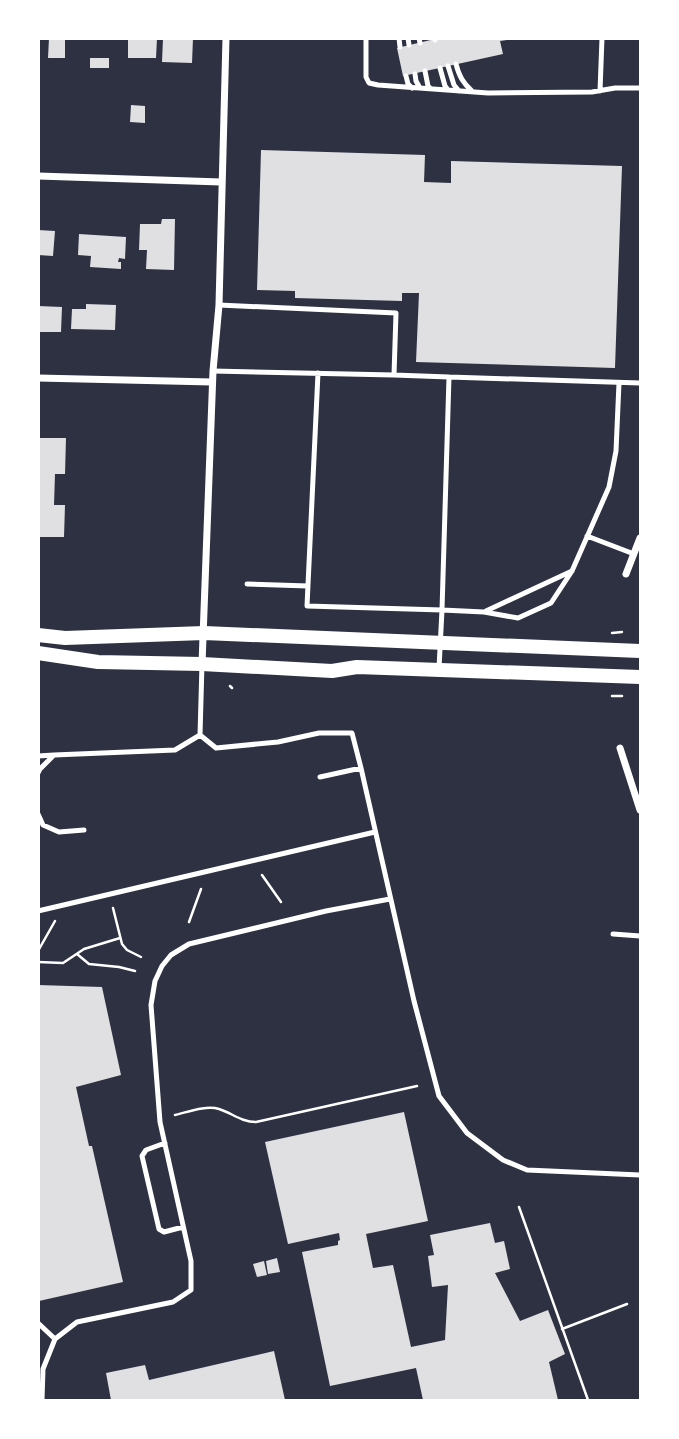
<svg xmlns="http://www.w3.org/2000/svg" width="679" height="1439" font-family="Roboto,sans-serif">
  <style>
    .building { fill: #e0e0e3 }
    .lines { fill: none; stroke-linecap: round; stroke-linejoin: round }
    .path { stroke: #fff; stroke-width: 2.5 }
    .service { stroke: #fff; stroke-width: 5 }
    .minor { stroke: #fff; stroke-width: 7 }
    .secondary { stroke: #fff; stroke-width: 14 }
  </style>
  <rect width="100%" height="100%" fill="#2d3142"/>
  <path class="building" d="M49 38H65V58H48Z
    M128 38H157L156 58H128Z
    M163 38H193L192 63 162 62Z
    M439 38H507V40L500 41 503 54 403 76 397 48Z
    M90 58H109V68H90Z
    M131 105 145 106V123L130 122Z
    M261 150 425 155 424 182 451 183V161L622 166 615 368 416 362 419 293H402V301L295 298V291L257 290Z
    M162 219H175L174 270 146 269 147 250H139L140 224H161Z
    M38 230 55 231 53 256 38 255Z
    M79 234 126 237 125 259 119 258 118 262H121V269L90 267 91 256 78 255Z
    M86 304 116 305 115 330 71 329 72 309H86Z
    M38 306 62 307 61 332H38Z
    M38 438H66L65 474H55L54 505H65L64 537H38Z
    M38 985 102 987 121 1075 76 1087 89 1146H92L123 1282 39 1301Z
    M404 1112 428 1221 366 1234 373 1268 393 1265 411 1347 445 1340 448 1285 432 1287 428 1256 434 1255 430 1235 490 1223 495 1243 504 1241 510 1269 495 1273 520 1321 548 1310 565 1354 549 1362 558 1400H423L416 1368 330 1386 302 1252 338 1245V1241L340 1240 339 1233 288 1244 265 1142Z
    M277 1258 280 1272 268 1274 266 1261Z
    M264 1261 267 1275 257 1277 253 1264Z
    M274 1351 285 1400H111L106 1373 145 1365 149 1380Z"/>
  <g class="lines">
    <path class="path" d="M612 633 622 632
      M230 686 232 688
      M612 696H622
      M262 875 281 902
      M113 908 122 944 127 950 141 957
      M189 922 201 889
      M38 951 55 921
      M77 954 89 964 119 967 135 971
      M38 962 63 963 84 949 120 938
      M175 1115C188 1112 206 1105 219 1109 232 1113 241 1122 256 1122L417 1086
      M519 1207 588 1400
      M562 1329 627 1304"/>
    <path class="service" d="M366 38V77L369 83 378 85 488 93 592 92 615 88H640
      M399 38 400 47
      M408 38 409 45
      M419 38 420 43
      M434 38 435 40
      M456 64C459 76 463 83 472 91
      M448 66 454 85 459 91
      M440 68 445 86 448 90
      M425 71 428 86 430 88
      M415 74 416 81 420 88
      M406 76 408 84 412 88
      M600 91 602 38
      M213 371 394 375 396 313 219 305
      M318 373 307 606 442 610 449 377 394 375
      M449 377 640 383
      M587 536 634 554
      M247 584 308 586
      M486 611 572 571
      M439 668 442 610 484 612 518 618 551 603 572 571 609 487 616 451 619 383
      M200 735 216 748 278 742 319 733H352L361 768 414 1001 439 1096 467 1133 503 1160 527 1170 640 1175
      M200 735 202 664
      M38 756 54 755
      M38 773 40 769 54 755 175 750 200 735
      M320 777 361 768
      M38 814 43 825 59 832 84 830
      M38 911 375 832
      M613 934 640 936
      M165 1143 146 1150 142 1156 159 1229 164 1232 183 1227
      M38 1323 55 1339
      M42 1400 43 1369 55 1339 77 1322 173 1302 191 1290V1261L160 1122 151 1005 155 981 162 966 171 955 189 944 326 911 390 899"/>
    <path class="minor" d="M38 176 221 182
      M38 378 212 382
      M626 574 640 538
      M202 664 213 371 219 305 226 38
      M620 748 640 810"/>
    <path class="secondary" d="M38 635 65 638 204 633 640 651
      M38 653 98 662 202 664 332 671 357 667 640 677"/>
  </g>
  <rect width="679" height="1439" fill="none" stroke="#ffffff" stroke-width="80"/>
</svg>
